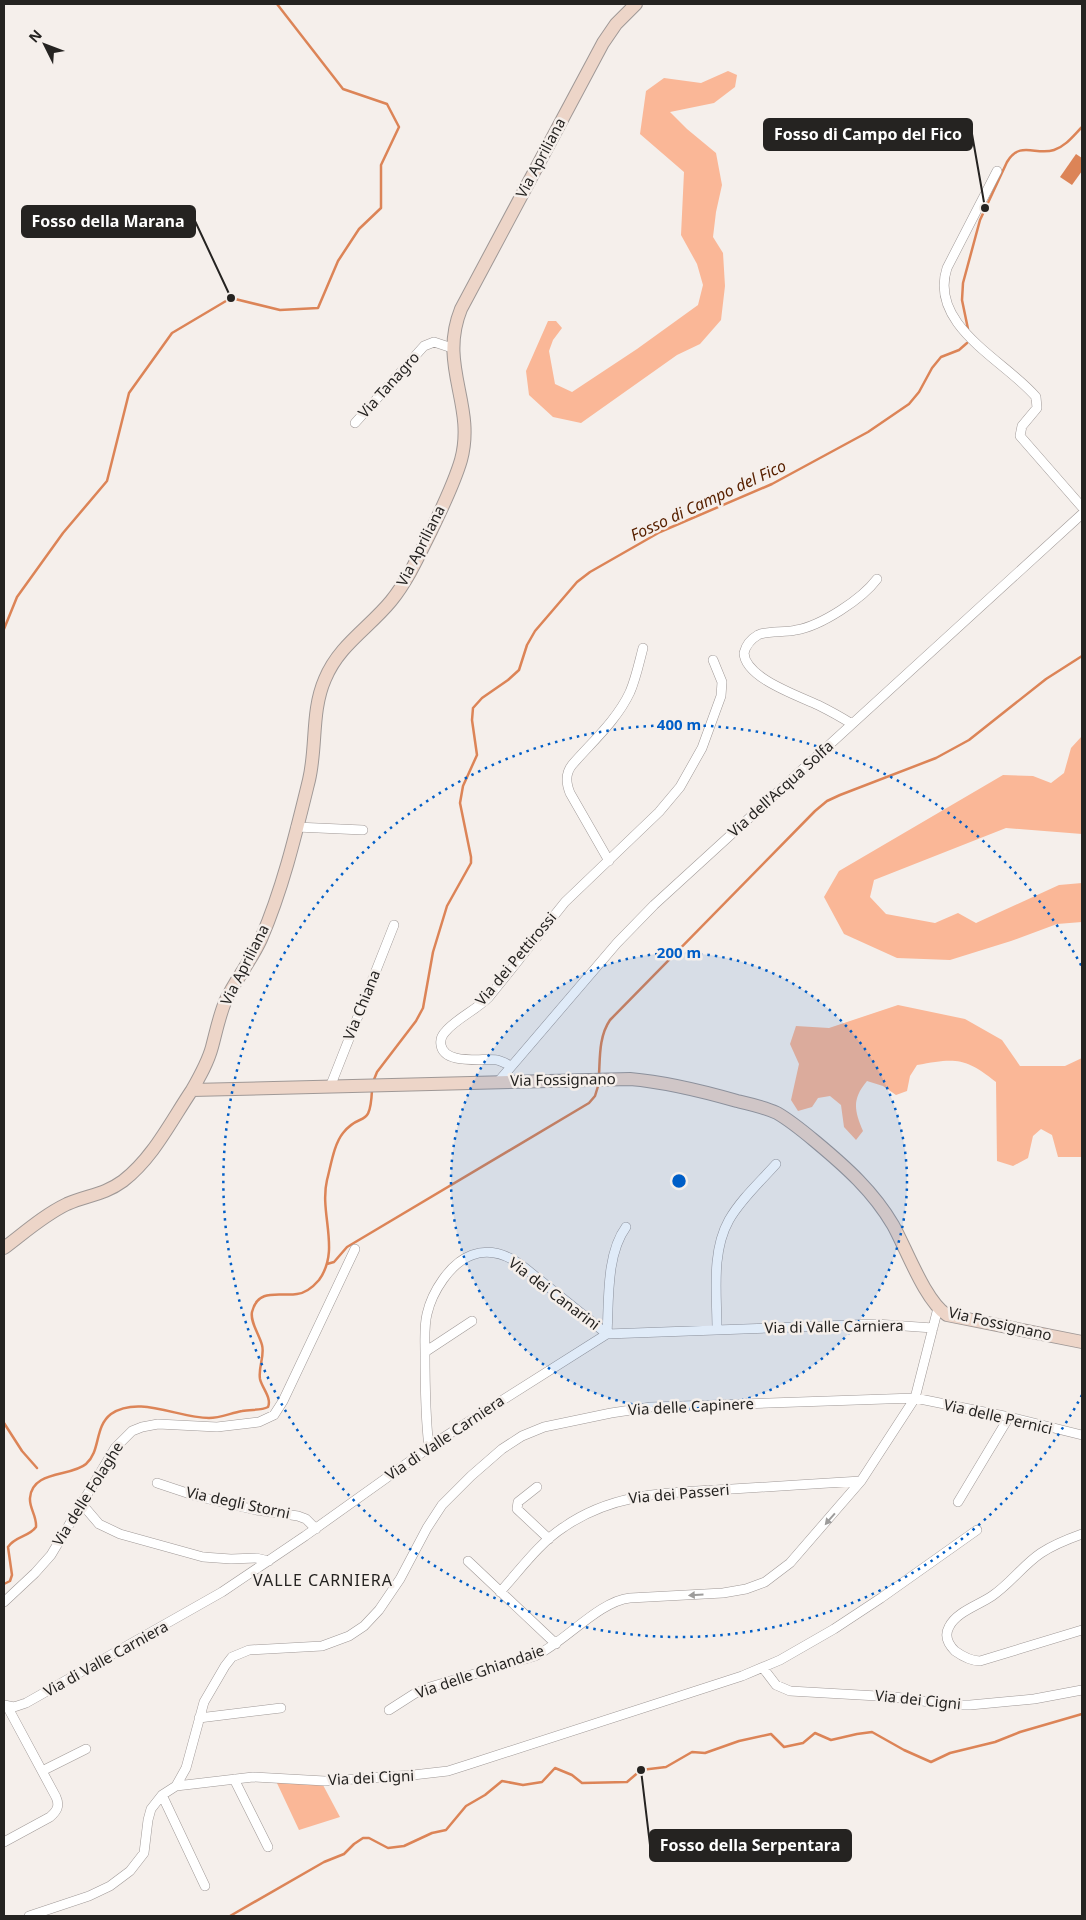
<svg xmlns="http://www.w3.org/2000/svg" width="1086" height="1920" font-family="'Noto Sans',sans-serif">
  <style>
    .green { fill: #fab797 }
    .water { fill: #dc8457 }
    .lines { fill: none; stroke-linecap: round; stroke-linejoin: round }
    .stream { stroke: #dc8457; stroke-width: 2.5 }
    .street-casing { stroke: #9f9896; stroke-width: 10 }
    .secondary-casing { stroke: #9f9896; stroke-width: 14 }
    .street { stroke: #fff; stroke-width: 9 }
    .secondary { stroke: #edd5c8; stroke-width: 12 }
    .oneway { fill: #9d9c9b }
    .ring { fill: none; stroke: #005ec7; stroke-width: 2.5; stroke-dasharray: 2.5 5 }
    .labels { text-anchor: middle; stroke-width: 5; stroke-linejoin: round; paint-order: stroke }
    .street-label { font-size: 15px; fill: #252321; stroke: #f5efeb }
    .water-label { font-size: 16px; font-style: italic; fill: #582100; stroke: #f5efeb }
    .neighbourhood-label { font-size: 16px; letter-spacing: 1px; fill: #252321; stroke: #f5efeb }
    .centre { fill: #005ec7; stroke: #f5efeb; stroke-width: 2.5 }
    .ring-label { font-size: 15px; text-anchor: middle; font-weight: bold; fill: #005ec7; stroke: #f5efeb; stroke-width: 5; stroke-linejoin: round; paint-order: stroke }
    .leader { fill: none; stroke: #252321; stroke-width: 2 }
    .callout-dot { fill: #252321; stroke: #f5efeb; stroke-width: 2 }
    .callout { fill: #252321; stroke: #252321; stroke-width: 2 }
    .callout-label { font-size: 16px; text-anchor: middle; font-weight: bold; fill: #fff }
  </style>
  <rect width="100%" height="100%" fill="#f5efeb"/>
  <path class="green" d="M728 71 737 75 735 87 714 103 670 112 687 129 716 153 722 185 716 212 713 237 723 253 725 286 721 320 700 344 677 355 581 423 553 417 529 395 526 371 548 321H556L562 328 553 340 549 351 555 384 572 392 637 349 698 305 703 285 697 264 681 235 684 172 640 134 646 91 664 78 701 83Z
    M1082 736V834L1006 828 874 880 870 897 886 914 935 923 958 913 976 923 1059 885 1082 883V922L1057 924 1011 941 950 960 897 958 844 934 824 897 839 871 1003 775 1033 776 1051 783 1064 773 1071 748Z
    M898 1005 965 1019 1002 1040 1020 1066H1065L1082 1058V1157H1058L1052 1135 1041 1129 1033 1136 1028 1158 1013 1166 997 1161 996 1082C965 1057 955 1058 917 1065L910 1076 907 1091 896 1095 883 1086 867 1081C852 1099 854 1110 863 1131L856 1140 844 1127 841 1105 830 1096 818 1098 812 1107 798 1111 791 1100 799 1064 790 1044 796 1026 829 1028Z
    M276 1781 323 1785 340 1817 299 1830Z"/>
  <path class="water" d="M1076 154 1082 158V171L1072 185 1060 177Z"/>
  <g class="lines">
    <path class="stream" d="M968 329 962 300 963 283 980 220 1007 162C1020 140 1036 156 1054 150 1066 146 1074 135 1082 127
      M4 629 17 597 63 533 107 481 129 393 172 333 231 298 280 310 318 308 338 261 359 229 381 208V165L399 127 387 104 343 89 277 4
      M599 1075C600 1057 599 1036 610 1020L815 811 827 801 840 795 936 758 969 740 1046 679 1082 656
      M373 1082 377 1072 416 1021 423 1008 433 952 447 906 471 863V857L460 803 463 786 477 755 472 720 473 708 482 698 508 680 519 670 527 645 535 631 577 582 590 572 660 532 772 484 868 432 909 404 919 392 932 368 941 357 959 350 967 343
      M327 1264 334 1262 347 1247 589 1103 595 1096 599 1083
      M4 1423 22 1451 37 1468
      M4 1584 10 1581 12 1575 8 1547C15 1536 29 1537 36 1527 37 1516 29 1508 30 1498 32 1470 71 1477 86 1464 101 1451 94 1427 111 1414 139 1395 178 1418 209 1418 220 1418 231 1413 242 1411 251 1409 261 1411 268 1407 272 1398 262 1388 260 1379 258 1367 265 1356 262 1345 259 1334 250 1322 252 1312 258 1287 281 1297 297 1294 306 1293 313 1287 319 1280 341 1250 319 1214 327 1180 331 1165 334 1144 343 1133 361 1110 370 1131 372 1090
      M230 1916 324 1862 344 1854 354 1844 363 1838H369L388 1848 404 1846 432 1833 446 1830 466 1806 485 1795 502 1781 523 1785 542 1782 555 1768 572 1775 582 1783 627 1782 641 1770 666 1767 692 1752 705 1753 739 1741 771 1734 784 1747 803 1743 815 1733 831 1740 857 1734 872 1732 904 1750 931 1762 950 1753 995 1742 1020 1732 1082 1714"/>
    <g class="street-casing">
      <path id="street" d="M997 171 947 268C928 326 1006 361 1036 397L1037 408 1022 426 1020 436 1082 507
        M355 423 424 346 434 342 452 348
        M852 724C841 717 830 711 818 705 799 696 745 678 744 653 746 645 751 639 758 635 769 630 784 633 796 630 821 626 862 599 877 579
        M296 827 363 830
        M609 861 570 793C566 783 565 774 572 765 592 742 617 720 630 692 636 678 639 663 643 648
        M511 1066C507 1064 502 1061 497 1060 482 1058 444 1065 441 1045 440 1040 442 1035 446 1031 456 1019 476 1010 489 997L565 902 659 812 680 787 702 748 721 696 722 682 713 660
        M498 1082 617 943 654 905 1082 514
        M330 1087 394 925
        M717 1330C717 1294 711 1252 729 1220 741 1199 760 1182 776 1164
        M607 1334C609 1301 606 1254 626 1227
        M425 1352 472 1321
        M429 1447C425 1415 425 1384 425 1352 425 1339 424 1326 427 1314 432 1292 450 1263 472 1255 491 1248 510 1256 525 1268L607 1334
        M157 1483 196 1496 256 1510 298 1516 306 1519 316 1529
        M537 1487 518 1502 517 1509 549 1539
        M958 1502 1009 1417
        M81 1503 99 1524 120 1534 203 1557 231 1559 256 1558 269 1561
        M1082 1534C1068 1539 1053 1545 1041 1553 1023 1565 1010 1584 992 1596 979 1605 956 1612 949 1627 944 1636 948 1644 955 1651 962 1656 970 1661 980 1661L1082 1630
        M468 1561 556 1644
        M500 1592C520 1570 539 1543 564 1527 616 1491 672 1493 732 1489 775 1486 818 1484 861 1481
        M4 1602 35 1573 51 1555 115 1448 132 1431 142 1427 158 1424 217 1427 259 1422 274 1415 283 1401 355 1249
        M763 1668 776 1685 790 1691 895 1697 950 1705H970L1034 1699 1082 1690
        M4 1705 14 1707 26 1703 222 1592 305 1536 441 1439 607 1334 876 1324 933 1328
        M389 1710 414 1694 430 1687 535 1656C565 1642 599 1601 630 1598L723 1593 746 1589 765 1582 790 1563 861 1481 915 1398 938 1308
        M199 1718 281 1708
        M42 1771 86 1749
        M234 1779 268 1847
        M176 1786 186 1768 204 1702 225 1666 232 1657 249 1650 322 1646 349 1636 364 1626 379 1610 400 1579 427 1528 442 1505 471 1476 502 1449 522 1436 544 1427 611 1413 651 1407 915 1398 1009 1417 1082 1435
        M162 1795 205 1886
        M4 1842 50 1817C57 1811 60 1806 56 1797L7 1706
        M29 1916 89 1896 110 1886 130 1871 144 1853 148 1820 151 1809 162 1795 176 1786 253 1777 325 1781 413 1775 448 1771 470 1764 742 1676 780 1660 834 1629 881 1598 977 1530"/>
    </g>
    <g class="secondary-casing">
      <path id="secondary" d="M192 1090C200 1076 208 1062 212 1047 216 1032 219 1017 225 1002 235 980 251 961 261 939 283 888 296 833 309 780 317 746 311 711 325 679 339 645 369 628 391 601 408 580 419 555 431 531 442 508 454 484 461 460 476 405 438 366 461 309L603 43 616 24 636 4
        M4 1248C24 1233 44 1215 67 1204 87 1195 104 1195 123 1181 153 1158 171 1121 192 1090L630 1079C666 1082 702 1091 737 1101 750 1104 764 1107 777 1113 791 1121 804 1132 816 1142 846 1167 873 1191 893 1225 906 1248 925 1301 947 1315L1082 1342"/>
    </g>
    <use href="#street" class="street"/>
    <use href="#secondary" class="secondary"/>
  </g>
  <defs><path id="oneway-solid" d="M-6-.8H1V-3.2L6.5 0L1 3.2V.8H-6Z" transform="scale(1.25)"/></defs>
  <g class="oneway">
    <use href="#oneway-solid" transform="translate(830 1519) rotate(131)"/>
    <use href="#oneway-solid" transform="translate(696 1595) rotate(177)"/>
  </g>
  <circle cx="679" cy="1181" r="228" fill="#005ec7" fill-opacity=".12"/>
  <g class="ring">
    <circle cx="679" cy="1181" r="228"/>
    <path d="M1082 1395A456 456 0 1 1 1082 967"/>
  </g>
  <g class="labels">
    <g class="street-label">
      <text transform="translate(541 158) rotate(-62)" y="5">Via Apriliana</text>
      <text transform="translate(389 385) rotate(-48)" y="5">Via Tanagro</text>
      <text transform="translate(421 546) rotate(-63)" y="5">Via Apriliana</text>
      <text transform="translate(781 789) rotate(-42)" y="5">Via dell'Acqua Solfa</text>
      <text transform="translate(516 959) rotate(-50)" y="5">Via dei Pettirossi</text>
      <text transform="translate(245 965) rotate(-63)" y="5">Via Apriliana</text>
      <text transform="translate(362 1005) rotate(-68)" y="5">Via Chiana</text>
      <text transform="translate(563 1080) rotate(-1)" y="5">Via Fossignano</text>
      <text transform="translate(554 1294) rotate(37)" y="5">Via dei Canarini</text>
      <text transform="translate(1000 1324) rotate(13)" y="5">Via Fossignano</text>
      <text transform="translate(834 1327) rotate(-1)" y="5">Via di Valle Carniera</text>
      <text transform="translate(691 1407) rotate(-3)" y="5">Via delle Capinere</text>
      <text transform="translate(998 1417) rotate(13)" y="5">Via delle Pernici</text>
      <text transform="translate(445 1438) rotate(-34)" y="5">Via di Valle Carniera</text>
      <text transform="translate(88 1494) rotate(-58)" y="5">Via delle Folaghe</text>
      <text transform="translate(679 1494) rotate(-5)" y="5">Via dei Passeri</text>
      <text transform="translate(238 1503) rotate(12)" y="5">Via degli Storni</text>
      <text transform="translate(106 1659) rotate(-29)" y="5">Via di Valle Carniera</text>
      <text transform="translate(480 1672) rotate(-19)" y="5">Via delle Ghiandaie</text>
      <text transform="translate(918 1700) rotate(6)" y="5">Via dei Cigni</text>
      <text transform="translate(371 1778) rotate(-3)" y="5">Via dei Cigni</text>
    </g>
    <g class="water-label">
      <text transform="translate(708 500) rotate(-25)" y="6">Fosso di Campo del Fico</text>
    </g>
    <g class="neighbourhood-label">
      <text x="323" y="1586">VALLE CARNIERA</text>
    </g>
  </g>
  <circle cx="679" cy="1181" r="8" class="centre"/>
  <g class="ring-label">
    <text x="679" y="730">400 m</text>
    <text x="679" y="958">200 m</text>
  </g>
  <path class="leader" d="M985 208L972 134M231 298L195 221M641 1770L650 1845"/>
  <g class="callout-dot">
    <circle cx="985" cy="208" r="5"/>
    <circle cx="231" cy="298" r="5"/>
    <circle cx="641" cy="1770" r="5"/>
  </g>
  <g class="callout">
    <rect x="764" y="119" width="208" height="31" rx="5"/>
    <rect x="22" y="206" width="173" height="31" rx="5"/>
    <rect x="650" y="1830" width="201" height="31" rx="5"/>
  </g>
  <g class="callout-label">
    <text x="868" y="140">Fosso di Campo del Fico</text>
    <text x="108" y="227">Fosso della Marana</text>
    <text x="750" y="1851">Fosso della Serpentara</text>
  </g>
  <rect width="1086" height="1920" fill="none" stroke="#252321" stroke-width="10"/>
  <g transform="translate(45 45) rotate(312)" stroke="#f5efeb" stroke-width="4" paint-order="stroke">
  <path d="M0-4L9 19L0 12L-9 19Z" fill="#252321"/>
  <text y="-8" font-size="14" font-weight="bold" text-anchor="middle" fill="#252321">N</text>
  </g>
</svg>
